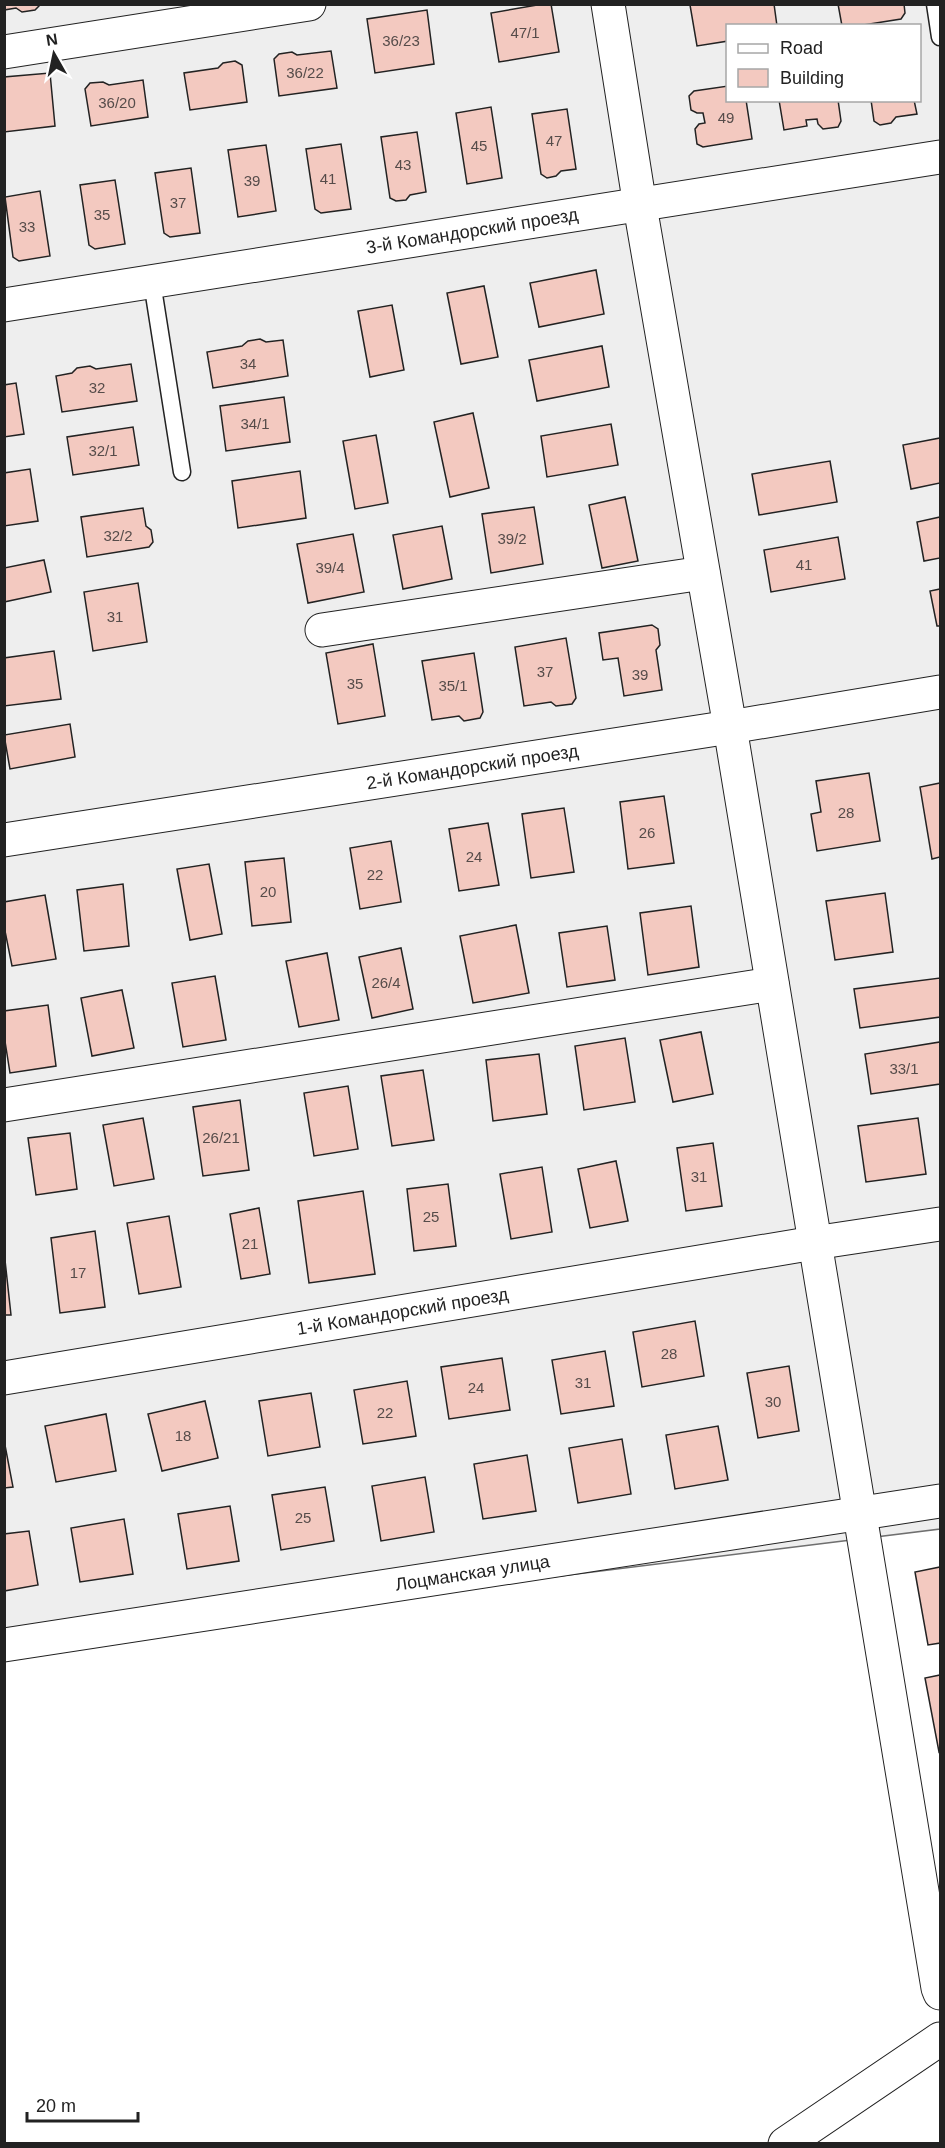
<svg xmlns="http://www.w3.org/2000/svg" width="945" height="2148" font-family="Arial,sans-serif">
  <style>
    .grass { fill: #eee; stroke: #6f6f6f; stroke-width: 1.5; fill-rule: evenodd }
    .building { fill: #f3c9c0; stroke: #222; stroke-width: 1.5 }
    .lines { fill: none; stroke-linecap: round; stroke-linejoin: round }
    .lane-casing { stroke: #222; stroke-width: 19 }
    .street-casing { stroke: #222; stroke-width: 35 }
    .lane { stroke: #fff; stroke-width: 16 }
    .street { stroke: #fff; stroke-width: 33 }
    .labels { text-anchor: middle; stroke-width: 4.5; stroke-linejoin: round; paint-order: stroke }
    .number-label { font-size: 15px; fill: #564c4a }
    .street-label { font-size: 18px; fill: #222; stroke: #fff }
  </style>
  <rect width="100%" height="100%" fill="#fff"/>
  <path class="grass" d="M4 5H940V1529L5 1645ZM728 26H920V100H728Z"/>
  <path class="building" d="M4 4H40V5L35 10 22 12 16 8 4 10Z
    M543 4H551L559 52 499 62 491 13Z
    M774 4 777 26H728V41L697 46 690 5Z
    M838 4H904L905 13 901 19 857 26H842Z
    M427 10 434 64 375 73 367 19Z
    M331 51 337 88 279 96 274 59 279 54 292 52 297 55Z
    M235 61 242 65 247 102 190 110 184 73 218 68 223 63Z
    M50 73 55 126 4 132V77Z
    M143 80 148 117 91 126 85 89 90 83 103 82 109 85Z
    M728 86V100H746L752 139 703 147 697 144 695 129 699 124 705 123 703 113H697L691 110 689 96 694 91Z
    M779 100H838L841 121 838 127 823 129 818 124 817 119 806 120 807 126 784 130Z
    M871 100H914L917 114 896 117 891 123 880 125 874 121Z
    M491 107 502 178 467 184 456 113Z
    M567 109 576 169 561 171 556 176 547 178 541 174 532 114Z
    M417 132 426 192 410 195 406 200 396 201 390 198 381 137Z
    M341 144 351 209 321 213 315 209 306 149Z
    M266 145 276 211 238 217 228 150Z
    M191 168 200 233 170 237 164 233 155 173Z
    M115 180 125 244 95 249 89 245 80 185Z
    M40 191 50 256 19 261 13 257 5 197Z
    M596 270 604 314 539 327 530 283Z
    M484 286 498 357 461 364 447 293Z
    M392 305 404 370 370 377 358 311Z
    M260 339 266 342 283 340 288 376 213 388 207 352 242 346 248 341Z
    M602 346 609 387 537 401 529 360Z
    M131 364 137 401 62 412 56 376 72 373 77 368 90 366 96 369Z
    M16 383 24 434 4 437V385Z
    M284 397 290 442 226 451 220 406Z
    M473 413 489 488 450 497 434 422Z
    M611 424 618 465 547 477 541 436Z
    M133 427 139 465 73 475 67 437Z
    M376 435 388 503 355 509 343 441Z
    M940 438V483L911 489 903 445Z
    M830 461 837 502 759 515 752 474Z
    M30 469 38 521 4 526V473Z
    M300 471 306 518 238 528 232 481Z
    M625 497 638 561 602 568 589 505Z
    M534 507 543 564 491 573 482 514Z
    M143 508 146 526 151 530 153 542 149 547 87 557 81 517Z
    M940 517V558L924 561 917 522Z
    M442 526 452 579 403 589 393 535Z
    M353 534 364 592 308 603 297 544Z
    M838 537 845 579 771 592 764 550Z
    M44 560 51 592 4 602V568Z
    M138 583 147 642 93 651 84 592Z
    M940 589V626H937L930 591Z
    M652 625 658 629 660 645 656 650 662 690 624 696 618 658 603 660 599 633Z
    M566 638 576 698 572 704 556 706 551 702 524 706 515 647Z
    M373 644 385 716 338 724 326 653Z
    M54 651 61 699 4 706V658Z
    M474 653 483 712 480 718 464 721 459 716 432 720 422 661Z
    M70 724 75 757 10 769 4 735Z
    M869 773 880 841 817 851 811 814 821 812 816 781Z
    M940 783V857L932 859 920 787Z
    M664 796 674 863 628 869 620 802Z
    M564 808 574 872 531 878 522 814Z
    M488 823 499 885 459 891 449 829Z
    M391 841 401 902 360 909 350 848Z
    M284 858 291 922 252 926 245 862Z
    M209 864 222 934 190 940 177 869Z
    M123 884 129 946 84 951 77 890Z
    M885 893 893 952 835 960 826 901Z
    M45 895 56 959 12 966 4 926V902Z
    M691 906 699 967 648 975 640 913Z
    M516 925 529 993 473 1003 460 936Z
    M607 926 615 980 567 987 559 933Z
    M401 948 413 1009 372 1018 359 957Z
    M327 953 339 1020 299 1027 286 961Z
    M215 976 226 1040 183 1047 172 983Z
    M940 978V1017L860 1028 854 989Z
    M122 990 134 1048 92 1056 81 998Z
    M48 1005 56 1066 10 1073 4 1035V1011Z
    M701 1032 713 1094 673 1102 660 1040Z
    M625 1038 635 1102 584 1110 575 1046Z
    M940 1042V1084L871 1094 865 1054Z
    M539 1054 547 1114 493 1121 486 1060Z
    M423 1070 434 1140 392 1146 381 1076Z
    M348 1086 358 1149 314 1156 304 1093Z
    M240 1100 249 1170 203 1176 193 1107Z
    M143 1118 154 1179 114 1186 103 1125Z
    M918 1118 926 1174 866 1182 858 1126Z
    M70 1133 77 1189 36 1195 28 1138Z
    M713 1143 722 1206 686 1211 677 1148Z
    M616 1161 628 1221 590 1228 578 1169Z
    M542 1167 552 1232 511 1239 500 1174Z
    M448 1184 456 1246 414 1251 407 1189Z
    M363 1191 375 1274 309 1283 298 1201Z
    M259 1208 270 1274 241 1279 230 1214Z
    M169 1216 181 1287 139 1294 127 1223Z
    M95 1231 105 1307 60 1313 51 1238Z
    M4 1251 11 1315H4Z
    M695 1321 704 1376 642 1387 633 1332Z
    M605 1351 614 1406 561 1414 552 1360Z
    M502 1358 510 1410 449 1419 441 1367Z
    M789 1366 799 1431 758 1438 747 1373Z
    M407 1381 416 1436 363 1444 354 1390Z
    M311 1393 320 1447 268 1456 259 1401Z
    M205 1401 218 1458 162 1471 148 1414Z
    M106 1414 116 1471 56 1482 45 1426Z
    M718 1426 728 1480 675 1489 666 1435Z
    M622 1439 631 1494 578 1503 569 1448Z
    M4 1440 13 1487 4 1488Z
    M527 1455 536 1511 483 1519 474 1464Z
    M425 1477 434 1532 381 1541 372 1486Z
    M325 1487 334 1541 281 1550 272 1495Z
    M230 1506 239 1561 187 1569 178 1514Z
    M124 1519 133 1574 80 1582 71 1528Z
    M29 1531 38 1585 4 1591V1534Z
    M940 1567V1643L928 1645 915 1572Z
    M940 1675V1751L939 1752 925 1678Z"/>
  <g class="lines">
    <g class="lane-casing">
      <path id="lane" d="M935 4 940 37
        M152 282 182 472"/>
    </g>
    <g class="street-casing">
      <g id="street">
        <path d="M608 4 640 206 730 727 938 1988 940 1993"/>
        <path d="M4 52 309 4"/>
        <path id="s1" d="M4 305 940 157"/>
        <path d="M322 630 703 573"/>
        <path id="s2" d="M4 840 730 727 940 692"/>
        <path d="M4 1105 772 984"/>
        <path id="s3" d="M4 1378 814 1243 940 1224"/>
        <path id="s4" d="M4 1645 940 1501"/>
        <path d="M785 2144 940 2039"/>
      </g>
    </g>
    <use href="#lane" class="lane"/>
    <use href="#street" class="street"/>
  </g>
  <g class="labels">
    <g class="number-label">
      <text x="525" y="38">47/1</text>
      <text x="401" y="46">36/23</text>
      <text x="305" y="78">36/22</text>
      <text x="117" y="108">36/20</text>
      <text x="726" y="123">49</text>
      <text x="554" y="146">47</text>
      <text x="479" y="151">45</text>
      <text x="403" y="170">43</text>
      <text x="328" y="184">41</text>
      <text x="252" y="186">39</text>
      <text x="178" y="208">37</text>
      <text x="102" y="220">35</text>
      <text x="27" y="232">33</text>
      <text x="248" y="369">34</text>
      <text x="97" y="393">32</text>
      <text x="255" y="429">34/1</text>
      <text x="103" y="456">32/1</text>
      <text x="118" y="541">32/2</text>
      <text x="512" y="544">39/2</text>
      <text x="804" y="570">41</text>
      <text x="330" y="573">39/4</text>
      <text x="115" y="622">31</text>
      <text x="545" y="677">37</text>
      <text x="640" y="680">39</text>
      <text x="355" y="689">35</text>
      <text x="453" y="691">35/1</text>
      <text x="846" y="818">28</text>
      <text x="647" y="838">26</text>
      <text x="474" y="862">24</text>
      <text x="375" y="880">22</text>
      <text x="268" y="897">20</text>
      <text x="386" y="988">26/4</text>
      <text x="904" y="1074">33/1</text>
      <text x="221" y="1143">26/21</text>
      <text x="699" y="1182">31</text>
      <text x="431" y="1222">25</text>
      <text x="250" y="1249">21</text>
      <text x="78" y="1278">17</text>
      <text x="669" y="1359">28</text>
      <text x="583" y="1388">31</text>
      <text x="476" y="1393">24</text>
      <text x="773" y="1407">30</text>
      <text x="385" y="1418">22</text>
      <text x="183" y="1441">18</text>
      <text x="303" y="1523">25</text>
    </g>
    <g class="street-label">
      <text dy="6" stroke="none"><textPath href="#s1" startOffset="474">3-й Командорский проезд</textPath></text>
      <text dy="6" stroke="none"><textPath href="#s2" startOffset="474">2-й Командорский проезд</textPath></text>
      <text dy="6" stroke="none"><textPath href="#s3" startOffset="404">1-й Командорский проезд</textPath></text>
      <text dy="6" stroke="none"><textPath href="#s4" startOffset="474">Лоцманская улица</textPath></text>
    </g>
  </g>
  <rect width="945" height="2148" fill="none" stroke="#222222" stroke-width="12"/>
  <rect x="726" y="24" width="195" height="78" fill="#ffffff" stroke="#a7a7a7" stroke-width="1.5"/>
  <rect x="738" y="44" width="30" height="9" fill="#ffffff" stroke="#a7a7a7" stroke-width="1.5"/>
  <text x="780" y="54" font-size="18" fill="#222222">Road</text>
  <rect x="738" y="69" width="30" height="18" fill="#f3c9c0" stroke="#a7a7a7" stroke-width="1.5"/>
  <text x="780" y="84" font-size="18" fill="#222222">Building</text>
  <g transform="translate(54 54) rotate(351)" stroke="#ffffff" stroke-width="4.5" paint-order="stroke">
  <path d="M0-4.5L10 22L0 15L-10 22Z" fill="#222222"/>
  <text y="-9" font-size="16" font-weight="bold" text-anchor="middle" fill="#222222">N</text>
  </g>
  <path d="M27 2112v9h111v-9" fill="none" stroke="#222222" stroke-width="3"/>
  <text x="36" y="2112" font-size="18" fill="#222222" stroke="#ffffff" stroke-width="4.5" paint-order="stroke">20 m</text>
</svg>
